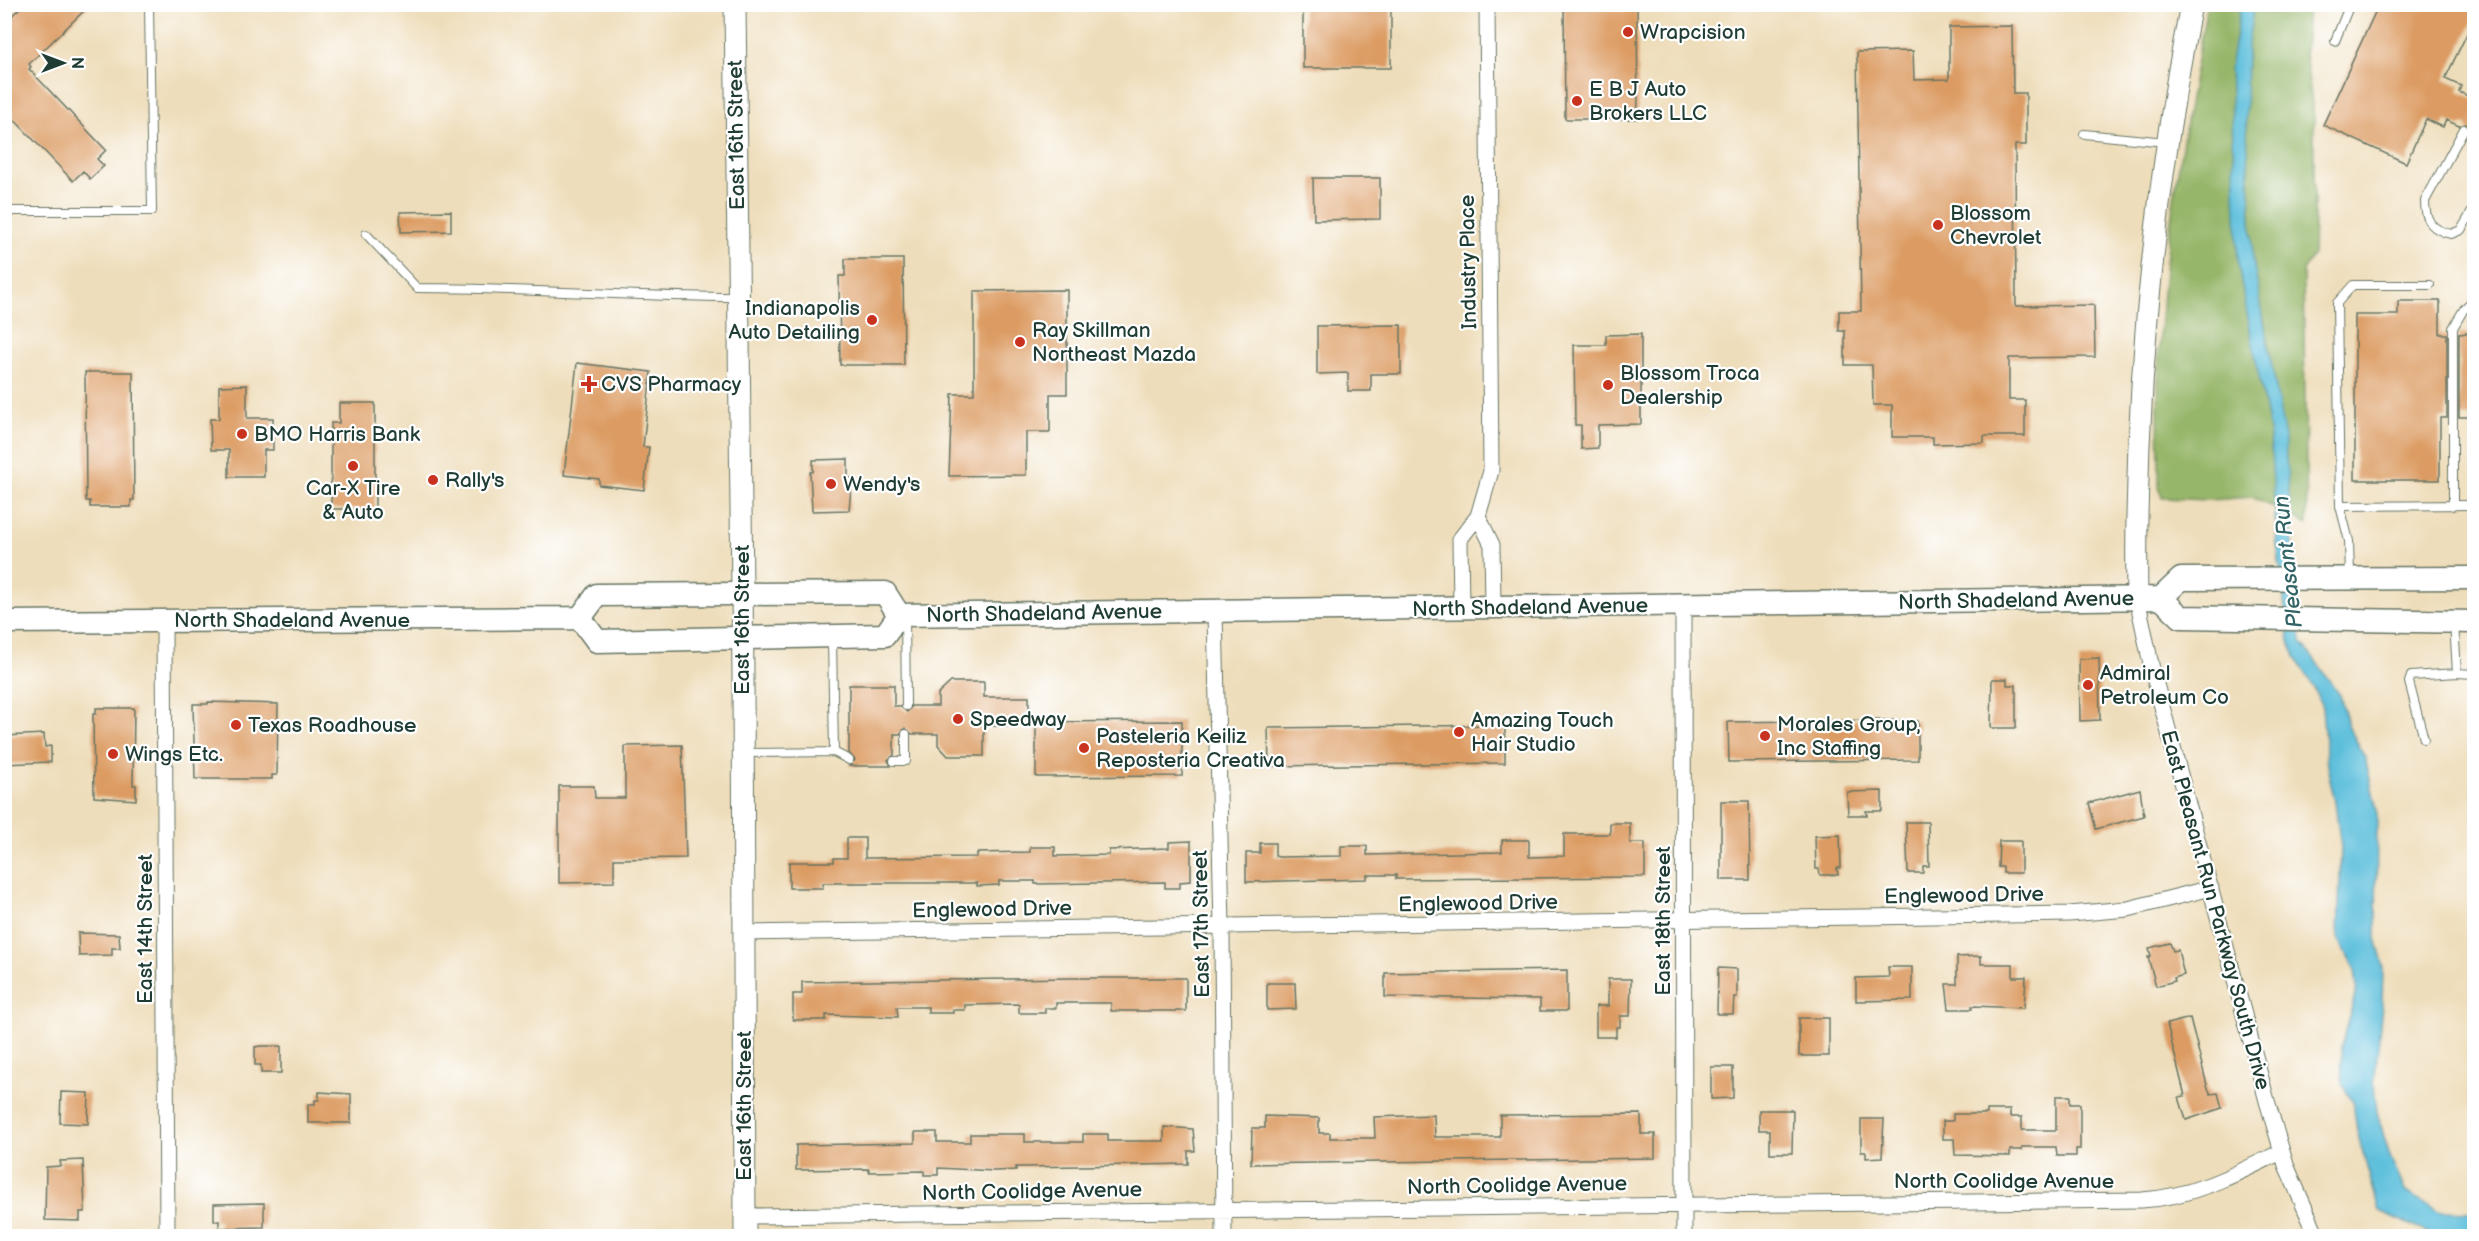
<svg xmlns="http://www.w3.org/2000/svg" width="2479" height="1241" font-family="'Balsamiq Sans',sans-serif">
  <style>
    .forest { fill: #96b669; stroke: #5a7a4e; stroke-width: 1.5 }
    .water { fill: #5dbfdc; stroke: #3e7e88; stroke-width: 1.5 }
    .building { fill: #dc9b62 }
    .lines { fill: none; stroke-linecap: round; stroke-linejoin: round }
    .lane-casing { stroke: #677563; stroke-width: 10 }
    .street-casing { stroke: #677563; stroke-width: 17 }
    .secondary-casing { stroke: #677563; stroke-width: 23 }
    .primary-casing { stroke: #677563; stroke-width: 25 }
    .lane { stroke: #fff; stroke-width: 8 }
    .street { stroke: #fff; stroke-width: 15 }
    .secondary { stroke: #fff; stroke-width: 21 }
    .primary { stroke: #fff; stroke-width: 22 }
    .poi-dot { fill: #c8321e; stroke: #fff; stroke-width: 2 }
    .labels { text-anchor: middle; stroke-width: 4.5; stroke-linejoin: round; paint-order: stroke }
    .poi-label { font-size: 21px; fill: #1f3d34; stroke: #fff; text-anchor: start }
    .street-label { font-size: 21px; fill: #1f3d34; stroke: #fff }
    .water-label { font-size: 22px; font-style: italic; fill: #326466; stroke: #fff }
  </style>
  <rect width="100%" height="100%" fill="#fff"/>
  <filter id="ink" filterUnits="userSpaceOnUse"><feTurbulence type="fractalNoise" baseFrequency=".0167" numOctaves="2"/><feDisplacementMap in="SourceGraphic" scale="12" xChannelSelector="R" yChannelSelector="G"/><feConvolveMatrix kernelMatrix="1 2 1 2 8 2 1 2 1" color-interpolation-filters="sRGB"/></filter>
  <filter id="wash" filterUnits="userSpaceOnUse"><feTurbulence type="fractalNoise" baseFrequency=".008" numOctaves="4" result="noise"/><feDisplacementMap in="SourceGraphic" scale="24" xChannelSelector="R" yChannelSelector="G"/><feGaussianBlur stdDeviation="1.35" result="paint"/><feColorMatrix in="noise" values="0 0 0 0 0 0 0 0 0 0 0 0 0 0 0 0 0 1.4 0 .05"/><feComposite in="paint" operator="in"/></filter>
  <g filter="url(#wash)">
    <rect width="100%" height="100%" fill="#eeddba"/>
    <path class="forest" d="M2207 5H2308L2305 53 2314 118V214L2313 255 2303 271 2307 525 2252 497 2209 500 2162 498 2159 486C2159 442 2157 397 2159 353 2164 236 2186 119 2207 5Z"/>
    <path class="water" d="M2241 5H2254L2247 48 2246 110 2253 260 2284 433 2301 642 2340 695 2348 725 2365 758 2377 810 2376 938 2383 965 2382 1005 2374 1085 2377 1112 2389 1154 2405 1191 2438 1211 2474 1212V1236H2435L2379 1211 2357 1131 2353 1102 2342 1084 2341 1046 2357 988 2355 969 2338 938 2341 847 2335 802 2327 766 2322 707 2310 679 2296 659 2289 641 2277 544 2270 435 2238 265 2230 67Z"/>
    <g id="blocks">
      <path class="building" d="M24 4H91L29 64 31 67 29 69 106 150 97 159 104 166 90 179 83 171 73 181 4 109V23Z
        M1303 4H1391V68H1303Z
        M1564 4H1637L1638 119H1565Z
        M2379 4H2475V17L2445 79 2461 86 2459 92 2475 99V134L2469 131 2466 124 2459 126 2446 120 2443 127 2426 119 2406 163 2323 125Z
        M2012 26 2013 93H2026V145H2015L2016 306 2094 305 2095 357 2009 358V400H2025V436H1984V443L1933 444V437H1892V405H1873L1872 365H1845V331H1839V311H1861L1857 52 1913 51 1914 80 1949 79V27Z
        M1313 178H1380V219L1314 220Z
        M451 211V231L401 232 400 212Z
        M845 259H903L904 365H840L839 276H845Z
        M1067 290V394H1050V432H1026V475L949 476 952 394H974V291Z
        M2398 301H2440V334H2447V418H2440V480H2355V315H2398Z
        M1401 325V374H1371V391H1348V373L1317 374V326Z
        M2468 333V336H2475V417H2459V334Z
        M1641 334V424L1598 425V448L1581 449V425H1575L1574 345H1606V335Z
        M577 363 651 372 643 447H649L644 490 599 485V479L564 475Z
        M85 372H133L134 500H131V507H90V501H86Z
        M247 385V418H273V450H264V477H229V450H211L210 419H219V386Z
        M339 403H375V509H331V423H339Z
        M848 459V478H852L849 510 812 511 810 472H813V460Z
        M2099 658 2100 720 2080 721 2079 659Z
        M1992 679H2007V685H2016V728H1991Z
        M951 682H984V697H1029V726H984V756H948L938 745V734H912L905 728 900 734H894V755L888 760 891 766H849L855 760 849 753V685H894V706H900L907 712 912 706H938V694Z
        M208 702 278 704 277 775H272V779H195L193 704H208Z
        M96 708H134L133 785H136V800L94 797 93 714H96Z
        M1884 720 1918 721V760L1729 762 1728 722Z
        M1182 721V776L1036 777V722Z
        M1505 725V763L1269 766 1268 728Z
        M44 734 45 747 51 746V762L4 764V736Z
        M682 745 686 858 614 859V882L559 883V786H594L595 798H625V746Z
        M2140 789 2144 816 2096 829 2089 803Z
        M1882 791V811H1866L1867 815H1848L1847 792Z
        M1721 801H1749L1750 880H1721Z
        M1906 822H1928L1929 866H1923V873H1908Z
        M1610 823H1630V843H1645V877L1396 879V875H1367V879L1246 882V853H1260V843H1275V856L1279 857 1341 856V846H1367V855L1502 852V840H1529V857L1564 856V834H1610Z
        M1840 835 1841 868H1837L1838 875H1820L1819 869H1816L1815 836Z
        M847 838H865V858L977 857V853L1030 852V847H1055V856L1109 855V850L1169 848V842L1191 841V881L1180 882V888H1165V882L1035 884V881H999V885L977 886V883H823V888H789V862H834V858H847Z
        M1999 841H2021V873H2003V867H1998Z
        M78 933 119 934 120 948H112V955L79 956Z
        M2170 943 2173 951 2178 950 2184 975 2174 978 2175 981 2156 986 2148 957 2151 956 2149 948Z
        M1981 956V964H2013V977H2026L2024 1008 1972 1006V1009H1949L1946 984H1957V957Z
        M1888 967H1912V1000L1856 1001V978L1889 977Z
        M1718 968 1737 969V997H1734L1733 1014H1717Z
        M1567 970V1011H1540V999L1385 997V973Z
        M1069 978H1186V1011H1111V1003H1056V1008H1045V1013H1019V1004L965 1005V1010H953V1013H928V1007H897L898 1017 826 1015V1020H793V994H802V982Z
        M1608 979H1631L1630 1016H1620V1027H1616V1037H1596V1006H1608Z
        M1267 983H1295L1296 1009 1267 1010Z
        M1799 1018H1829V1056H1799Z
        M2190 1018 2208 1089 2211 1094 2218 1093 2222 1108 2186 1120 2179 1097 2185 1096 2167 1024Z
        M261 1046H281V1073H261V1065H255V1047Z
        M1711 1067H1733V1098L1711 1099Z
        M61 1092 89 1093 88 1124 60 1123Z
        M319 1092 351 1094V1123H308V1104H315V1100H319Z
        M2056 1096H2070V1104H2080V1149H2076V1156H2057L2056 1147H2022V1150H2010V1156L1955 1155 1954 1139H1943V1121H1953V1114H1987V1110H2010V1117H2022V1130H2056Z
        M1759 1110H1793L1792 1153H1770V1130H1759Z
        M1641 1114V1134H1655V1158L1251 1164 1252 1128H1265V1116L1319 1118V1133H1330V1138H1375L1374 1117 1434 1115 1435 1137H1500V1115Z
        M1861 1119H1884L1882 1157 1866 1158V1152H1861Z
        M1164 1127 1193 1129 1195 1151H1188V1164L1026 1167H1016V1170L995 1171 938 1168V1175H924V1171L869 1172V1169L796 1170V1145L915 1143V1132H937V1142H970V1134H1025V1142H1083V1134H1108V1141H1164Z
        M83 1160 85 1212H80V1221L45 1220 46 1167 61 1166 60 1161Z
        M264 1203V1227L219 1228V1221H214V1204Z"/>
    </g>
  </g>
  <g filter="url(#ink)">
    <use href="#blocks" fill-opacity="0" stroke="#677563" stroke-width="1.5"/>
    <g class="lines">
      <g class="lane-casing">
        <path id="lane" d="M2335 41 2350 4
          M2464 129 2425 201C2425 221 2432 230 2451 234L2461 230 2474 208
          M2084 134 2166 142
          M4 211H152L149 4
          M366 234 417 288C524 288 630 297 737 297
          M2340 506 2337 303 2353 285H2430
          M2453 506V328L2464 309 2474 299
          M2350 575 2349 541 2340 506 2474 505
          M905 616 906 706
          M2454 623 2457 673 2474 674
          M832 640 834 752
          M2424 739 2409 682 2411 676 2457 673
          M744 753 834 752 849 760
          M894 761H906V734"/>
      </g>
      <g class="street-casing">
        <path id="street" d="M1478 516 1492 545 1493 606
          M2137 598 2152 669 2267 1101 2286 1165 2317 1236
          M1683 605 1684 1236
          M1461 607 1460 539 1478 516 1491 471 1487 4
          M1215 611 1222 927 1224 1236
          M164 620 167 1236
          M743 933 2069 914 2128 909 2211 888
          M745 1216 2142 1200C2193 1197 2236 1174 2281 1152"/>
      </g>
      <g class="secondary-casing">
        <path id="secondary" d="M735 4 743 674 745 1236
          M2137 598C2134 399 2153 200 2191 4"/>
      </g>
      <g class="primary-casing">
        <path id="primary" d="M2161 598 2181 617 2474 622
          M899 615 2161 598 2181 579 2474 578
          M580 618 597 595 885 593 899 615
          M580 618 597 641 885 635 899 615
          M4 622 580 618"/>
      </g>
      <use href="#lane" class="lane"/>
      <use href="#street" class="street"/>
      <use href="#secondary" class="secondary"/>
      <use href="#primary" class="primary"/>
    </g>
  </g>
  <g class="poi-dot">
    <circle cx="1628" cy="32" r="6"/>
    <circle cx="1577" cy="101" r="6"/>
    <circle cx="1938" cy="225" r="6"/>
    <circle cx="872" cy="320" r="6"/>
    <circle cx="1020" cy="342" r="6"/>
    <path d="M586 375h6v6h6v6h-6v6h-6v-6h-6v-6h6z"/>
    <circle cx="1608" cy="385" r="6"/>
    <circle cx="242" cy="434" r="6"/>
    <circle cx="353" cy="466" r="6"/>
    <circle cx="433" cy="480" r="6"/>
    <circle cx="831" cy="484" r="6"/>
    <circle cx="2088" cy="685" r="6"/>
    <circle cx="958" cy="719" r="6"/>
    <circle cx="236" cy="725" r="6"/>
    <circle cx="1459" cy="732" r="6"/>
    <circle cx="1765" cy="736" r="6"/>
    <circle cx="1084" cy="748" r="6"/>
    <circle cx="113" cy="754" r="6"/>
  </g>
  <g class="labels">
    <g class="poi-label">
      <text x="1640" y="39">Wrapcision</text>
      <text x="1589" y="96">E B J Auto<tspan x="1589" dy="24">Brokers LLC</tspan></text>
      <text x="1950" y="220">Blossom<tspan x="1950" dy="24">Chevrolet</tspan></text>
      <text x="860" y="315" text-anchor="end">Indianapolis<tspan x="860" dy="24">Auto Detailing</tspan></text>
      <text x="1032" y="337">Ray Skillman<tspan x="1032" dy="24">Northeast Mazda</tspan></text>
      <text x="1620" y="380">Blossom Troca<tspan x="1620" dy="24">Dealership</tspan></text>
      <text x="601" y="391">CVS Pharmacy</text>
      <text x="254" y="441">BMO Harris Bank</text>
      <text x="445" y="487">Rally's</text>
      <text x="843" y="491">Wendy's</text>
      <text x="353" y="495" text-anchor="middle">Car-X Tire<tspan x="353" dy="24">&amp; Auto</tspan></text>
      <text x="2100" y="680">Admiral<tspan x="2100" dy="24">Petroleum Co</tspan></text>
      <text x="970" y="726">Speedway</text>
      <text x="1471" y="727">Amazing Touch<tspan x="1471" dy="24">Hair Studio</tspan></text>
      <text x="1777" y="731">Morales Group,<tspan x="1777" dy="24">Inc Staffing</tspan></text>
      <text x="248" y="732">Texas Roadhouse</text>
      <text x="1096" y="743">Pasteleria Keiliz<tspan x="1096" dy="24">Reposteria Creativa</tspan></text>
      <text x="125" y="761">Wings Etc.</text>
    </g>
    <g class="street-label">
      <text transform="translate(736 135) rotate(-91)" y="7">East 16th Street</text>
      <text transform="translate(1468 262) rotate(-91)" y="7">Industry Place</text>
      <text transform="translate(2016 600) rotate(-1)" y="7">North Shadeland Avenue</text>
      <text transform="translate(1530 607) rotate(-1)" y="7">North Shadeland Avenue</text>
      <text transform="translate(1044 613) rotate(-1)" y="7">North Shadeland Avenue</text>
      <text x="292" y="627">North Shadeland Avenue</text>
      <text transform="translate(742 620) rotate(-90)" y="7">East 16th Street</text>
      <text transform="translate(1964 895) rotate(-1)" y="7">Englewood Drive</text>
      <text transform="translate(1478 903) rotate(-1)" y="7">Englewood Drive</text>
      <text transform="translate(992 909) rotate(-1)" y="7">Englewood Drive</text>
      <text transform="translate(2216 910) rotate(75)" y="7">East Pleasant Run Parkway South Drive</text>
      <text transform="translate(1663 921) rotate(-90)" y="7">East 18th Street</text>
      <text transform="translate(1201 924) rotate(-91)" y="7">East 17th Street</text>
      <text transform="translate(145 929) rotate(-90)" y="7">East 14th Street</text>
      <text transform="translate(744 1106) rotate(-90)" y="7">East 16th Street</text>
      <text x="2004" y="1188">North Coolidge Avenue</text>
      <text transform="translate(1517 1185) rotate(-1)" y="7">North Coolidge Avenue</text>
      <text transform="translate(1032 1191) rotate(-1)" y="7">North Coolidge Avenue</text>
    </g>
    <g class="water-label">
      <text transform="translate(2287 562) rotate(-96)" y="8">Pleasant Run</text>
    </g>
  </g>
  <rect width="2479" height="1241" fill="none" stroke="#fff" stroke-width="24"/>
  <g transform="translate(63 63) rotate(90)" stroke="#ffffff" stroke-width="4.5" paint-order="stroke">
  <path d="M0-4.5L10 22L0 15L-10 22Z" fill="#1f3d34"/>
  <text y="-9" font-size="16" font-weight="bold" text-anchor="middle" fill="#1f3d34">N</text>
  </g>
</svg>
